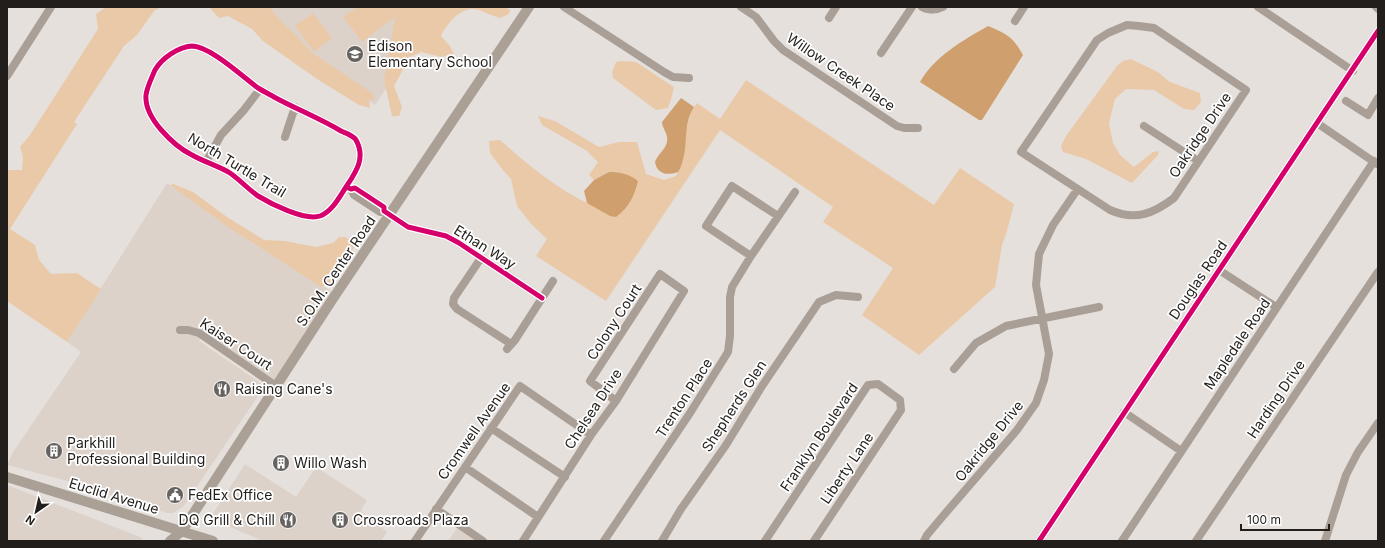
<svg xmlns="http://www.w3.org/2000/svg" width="1385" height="548" font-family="Inter,sans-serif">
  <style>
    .built { fill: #ddd2ca }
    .green { fill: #eac9a9 }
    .water { fill: #cfa06e }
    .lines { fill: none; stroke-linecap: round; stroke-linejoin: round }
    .minor { stroke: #a99f97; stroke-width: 8 }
    .major { stroke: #aaa096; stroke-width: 10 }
    .cycleway-casing { stroke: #fff; stroke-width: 8 }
    .cycleway { stroke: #d6006c; stroke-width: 5 }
    .labels { text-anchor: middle; stroke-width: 3.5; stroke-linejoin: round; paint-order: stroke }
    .poi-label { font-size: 14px; fill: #211e1b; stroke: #fff; text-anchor: start }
    .street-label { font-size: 14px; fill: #211e1b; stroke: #fff }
  </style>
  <rect width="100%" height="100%" fill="#e5e0dc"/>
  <path class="built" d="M231 7H441L375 105Z
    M167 183 334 293 275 383 203 334 199 341 262 384 264 387 184 506 173 513H167L67 481 7 465 13 452 81 352 67 342Z
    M245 464 296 497 316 467 367 500 361 511 387 532 381 541H263L232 528 212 515Z
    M7 485 143 538 141 541H7Z
    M457 528 476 541H448Z"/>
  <path class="green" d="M106 7H161L154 11 137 35 124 46 74 122 77 124 10 229 35 245 39 260 51 274 77 273 101 289 67 342 7 301V170H22L23 157 20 147 30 135 98 29 96 14Z
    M209 7H269L284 24 298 37 311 52 372 93 375 99 369 100 370 108 359 105 317 79 263 41 252 29 228 16 219 18Z
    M357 7H387L392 13 389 7H505L510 10 509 14 500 18C493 16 486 13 479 10 462 5 448 22 441 36L450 46 454 54 442 57 421 52 410 57 394 86 402 107 399 116H392L384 80 395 17 362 42 343 17Z
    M313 13 332 38 314 52 295 26Z
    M1131 59 1158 72 1170 82 1200 93 1201 102 1194 110 1184 109 1154 90 1126 89 1115 99 1109 123 1113 143 1120 155 1134 167 1153 152 1159 151 1158 155 1132 183 1086 159 1063 152 1061 146 1066 136 1117 66 1123 61Z
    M620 61 636 62 674 87 671 100 668 108 656 110 613 78 612 72 616 62Z
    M746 80 934 205 960 168 1014 204 1007 231 1002 245 995 287 919 355 862 315 893 268 823 222 833 207 720 130 606 301 536 256 547 239 531 224 517 206 511 179 502 169 490 153 489 141 500 140C527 164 554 187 587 203L609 172 594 180 589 175 598 162 587 151 542 125 538 116 555 121 599 147 619 142H637L646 174 664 180 676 176 683 161 686 131 691 112 697 103 720 119Z
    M173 184 193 192 227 217 264 240 285 241 316 247 333 243 339 237H345L355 243C347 264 344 279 321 287L228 227 170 185Z"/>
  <path class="water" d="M988 26C1007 34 1013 37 1023 55L982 120H979L920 82C934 57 963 40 988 26Z
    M681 98 694 107C683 124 688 143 683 160 682 164 680 169 678 172 667 176 657 174 655 162 658 153 669 148 667 137 666 131 662 127 662 122Z
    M609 172C621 172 629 174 638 181 634 197 629 207 616 217L610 216 587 203 584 191 594 180Z"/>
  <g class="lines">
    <path class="minor" d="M564 7 664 72 673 77 689 78
      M741 7 756 17 774 41 783 50 897 126 904 128H918
      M922 7C928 11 937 10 943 7
      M1258 7 1353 71
      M1376 7 1378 9
      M829 18 836 7
      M1015 21 1024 7
      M1127 25 1139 26 1154 28 1246 90 1174 198C1153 214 1135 221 1110 210L1021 152 1097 40 1108 33Z
      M881 53 912 7
      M7 76 51 7
      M1346 101 1368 115 1378 98
      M1317 123 1377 164
      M1144 126 1198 161
      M285 137 295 107
      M206 162 221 135 244 110 260 89
      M346 187C356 172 366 158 356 140 354 136 346 133 341 131 319 118 296 109 274 97 269 94 263 91 258 88 243 77 210 46 192 46 178 47 162 58 155 70 152 77 147 87 146 95 144 118 174 146 192 155 204 162 219 166 230 173 240 180 248 189 258 196 271 204 305 221 320 216 332 212 340 196 346 187L351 189 355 188 384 207V211L408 227 446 236 459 243 542 298
      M351 189 354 195 380 212 384 211
      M778 216 732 186 706 226 751 256 795 192
      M481 258 454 298 453 304 457 309 511 344
      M1219 270 1276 307
      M180 330H188L199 333 276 386
      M507 349 515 340 553 281
      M954 369 976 343 1006 326 1099 307
      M1124 412 1181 451
      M491 428 565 477
      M465 467 538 517
      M436 509 483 541
      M415 541 520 386 591 435
      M523 541 591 435 616 401 684 291 660 274 590 381 616 401
      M604 541 690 413 728 352 730 336V297L732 287 751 256
      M662 541 681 509 726 445 762 386 819 302 836 295 858 297
      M765 541 868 385 878 384 900 400 901 410 814 541
      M924 541 927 535 943 516 1017 430 1036 403 1044 380 1049 354 1036 285 1039 254 1053 225 1077 190
      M1039 541 1378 31
      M1122 541 1374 161
      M1196 541 1378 272
      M1325 541 1346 475 1358 452 1378 423"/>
    <path class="major" d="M7 477 213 541
      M170 541 182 531 332 300 529 7"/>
    <g class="cycleway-casing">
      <path id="cycleway" d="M346 187C356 172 366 158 356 140 354 136 346 133 341 131 319 118 296 109 274 97 269 94 263 91 258 88 243 77 210 46 192 46 178 47 162 58 155 70 152 77 147 87 146 95 144 118 174 146 192 155 204 162 219 166 230 173 240 180 248 189 258 196 271 204 305 221 320 216 332 212 340 196 346 187L351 189 355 188 384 207V211L408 227 446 236 459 243 542 298
        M1039 541 1378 31"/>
    </g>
    <use href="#cycleway" class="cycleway"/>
  </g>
  <defs>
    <g id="school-disc" transform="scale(0.9)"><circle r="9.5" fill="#66625f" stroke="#fff"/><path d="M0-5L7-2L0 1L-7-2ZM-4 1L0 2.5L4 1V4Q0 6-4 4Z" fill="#fff"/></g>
    <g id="restaurant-disc" transform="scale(0.9)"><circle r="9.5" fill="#66625f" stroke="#fff"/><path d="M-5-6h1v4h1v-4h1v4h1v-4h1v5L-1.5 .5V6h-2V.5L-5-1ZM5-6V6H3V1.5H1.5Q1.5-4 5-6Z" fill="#fff"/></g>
    <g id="building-disc" transform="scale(0.9)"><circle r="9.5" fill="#66625f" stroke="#fff"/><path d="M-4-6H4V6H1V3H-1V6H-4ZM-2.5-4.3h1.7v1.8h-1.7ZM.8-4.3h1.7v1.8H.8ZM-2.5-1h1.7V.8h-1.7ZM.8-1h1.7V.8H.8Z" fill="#fff"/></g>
    <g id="civic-disc" transform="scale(0.9)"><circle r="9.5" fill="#66625f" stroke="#fff"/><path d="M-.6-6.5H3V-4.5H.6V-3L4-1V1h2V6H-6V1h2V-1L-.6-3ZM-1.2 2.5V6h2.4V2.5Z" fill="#fff"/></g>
  </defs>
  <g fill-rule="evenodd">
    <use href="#school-disc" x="355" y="54"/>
    <use href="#restaurant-disc" x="222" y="389"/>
    <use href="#building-disc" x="54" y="451"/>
    <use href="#building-disc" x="281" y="463"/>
    <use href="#civic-disc" x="175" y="495"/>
    <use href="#restaurant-disc" x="288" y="520"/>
    <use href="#building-disc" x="340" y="520"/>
  </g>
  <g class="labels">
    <g class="poi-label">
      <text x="368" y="51">Edison<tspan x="368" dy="16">Elementary School</tspan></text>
      <text x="235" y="394">Raising Cane's</text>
      <text x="67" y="448">Parkhill<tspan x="67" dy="16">Professional Building</tspan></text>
      <text x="294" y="468">Willo Wash</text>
      <text x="188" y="500">FedEx Office</text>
      <text x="275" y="525" text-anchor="end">DQ Grill &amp; Chill</text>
      <text x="353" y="525">Crossroads Plaza</text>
    </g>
    <g class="street-label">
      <text transform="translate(841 72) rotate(34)" y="5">Willow Creek Place</text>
      <text transform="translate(1200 135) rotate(-56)" y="5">Oakridge Drive</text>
      <text transform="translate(237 165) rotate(31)" y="5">North Turtle Trail</text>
      <text transform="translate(485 247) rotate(32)" y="5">Ethan Way</text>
      <text transform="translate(336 271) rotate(-56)" y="5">S.O.M. Center Road</text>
      <text transform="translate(1198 280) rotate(-56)" y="5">Douglas Road</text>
      <text transform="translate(614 322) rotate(-57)" y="5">Colony Court</text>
      <text transform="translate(236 344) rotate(33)" y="5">Kaiser Court</text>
      <text transform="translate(1237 344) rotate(-56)" y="5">Mapledale Road</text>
      <text transform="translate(684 398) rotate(-57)" y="5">Trenton Place</text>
      <text transform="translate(1276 399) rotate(-56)" y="5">Harding Drive</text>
      <text transform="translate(734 406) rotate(-57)" y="5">Shepherds Glen</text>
      <text transform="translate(593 409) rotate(-57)" y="5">Chelsea Drive</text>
      <text transform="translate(474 431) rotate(-55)" y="5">Cromwell Avenue</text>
      <text transform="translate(819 437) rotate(-56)" y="5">Franklyn Boulevard</text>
      <text transform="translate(989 441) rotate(-51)" y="5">Oakridge Drive</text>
      <text transform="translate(847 468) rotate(-56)" y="5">Liberty Lane</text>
      <text transform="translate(114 496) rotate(17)" y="5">Euclid Avenue</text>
    </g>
  </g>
  <rect width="1385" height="548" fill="none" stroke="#211e1b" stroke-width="16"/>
  <g transform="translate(36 512) rotate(214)" stroke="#ffffff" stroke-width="3" paint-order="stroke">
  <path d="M0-3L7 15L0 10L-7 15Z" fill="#211e1b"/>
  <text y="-6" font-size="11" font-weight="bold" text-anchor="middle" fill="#211e1b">N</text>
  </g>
  <path d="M1241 524v6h88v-6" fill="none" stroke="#211e1b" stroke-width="2"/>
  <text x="1247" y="524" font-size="12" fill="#211e1b" stroke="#ffffff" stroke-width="3" paint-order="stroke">100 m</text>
</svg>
